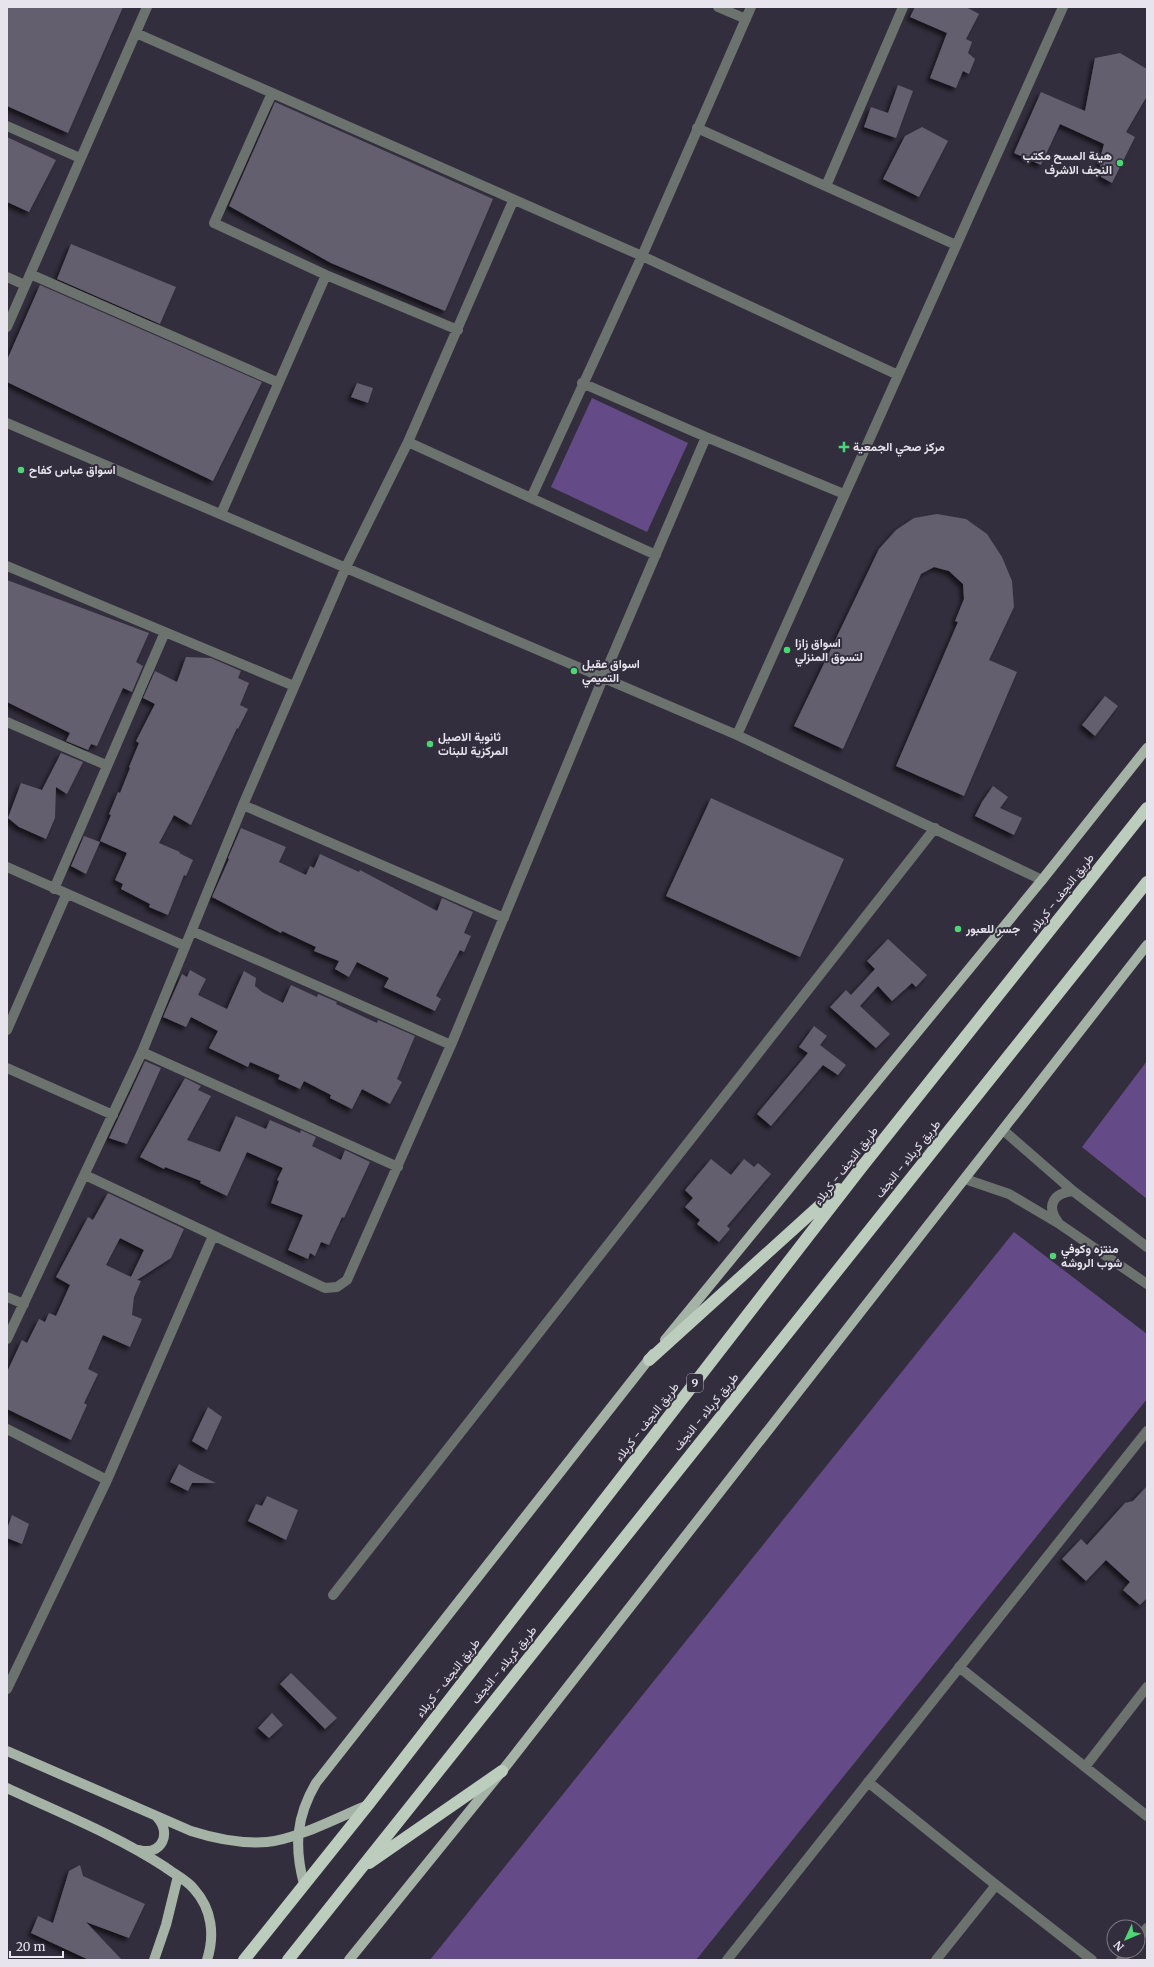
<svg xmlns="http://www.w3.org/2000/svg" width="1154" height="1967" font-family="Merriweather,Vazirmatn,serif">
  <style>
    .green { fill: #644b87 }
    .building { fill: #635e6e; fill-rule: evenodd; filter: url(#shadow) }
    .lines { fill: none; stroke-linecap: round; stroke-linejoin: round }
    .minor { stroke: #6c726d; stroke-width: 10 }
    .major { stroke: #a5b3a7; stroke-width: 10 }
    .highway { stroke: #bccdbe; stroke-width: 12 }
    .poi-dot { fill: #4cd676; stroke: #332e3d; stroke-width: 1.5 }
    .labels { text-anchor: middle; stroke-width: 4; stroke-linejoin: round; paint-order: stroke }
    .shield { fill: #332e3d; stroke: #b2adb9; stroke-width: 1 }
    .shield-label { font-size: 11px; font-weight: bold; fill: #e8e4ee }
    .poi-label { font-size: 12px; font-weight: bold; fill: #e8e4ee; stroke: #332e3d; text-anchor: start }
    .street-label { font-size: 12px; fill: #e8e4ee; stroke: #332e3d }
  </style>
  <defs>
    <filter id="shadow"><feDropShadow dx="-3.5" dy="3.5" stdDeviation="2" flood-color="#0009"/></filter>
  </defs>
  <rect width="100%" height="100%" fill="#332e3d"/>
  <path class="green" d="M592 398 688 443 647 532 551 487Z
    M1147 1061V1199L1082 1147Z
    M1014 1232 1147 1334V1399L696 1960H430Z"/>
  <path class="building" d="M7 7H123L68 133 7 106Z
    M915 7H966L979 14 966 39 972 42 968 53 975 59 969 74 963 71 956 88 930 78 947 33 910 17Z
    M1120 53 1147 69V96L1126 132 1135 137 1112 183 1101 177 1100 159 1104 144 1060 124 1041 165 1014 153 1041 92 1085 111 1095 58Z
    M898 85 913 91 896 138 864 127 871 107 888 113Z
    M275 102 493 199 445 311 331 263 229 206Z
    M922 127 948 141 919 197 883 179 905 136Z
    M7 137 56 160 29 212 7 202Z
    M71 244 176 287 160 324 57 279Z
    M40 285 262 382 213 481 7 382V360Z
    M357 383 373 388 368 403 351 397Z
    M937 514 966 519 987 534 1002 557 1012 581 1014 607 989 660 1017 672 964 796 896 766 958 622 955 621 964 599 963 584 949 571 934 567 921 574 843 749 794 726 879 549 896 530 914 518Z
    M7 580 149 633 136 662 143 666 132 692 123 688 97 746 91 744 88 750 66 741 70 733 7 702Z
    M186 657 211 658 241 671 238 678 249 683 240 705 248 709 238 729 237 728 191 825 174 815 159 843 180 852 179 853 193 860 186 876 184 875 168 915 149 907 150 904 121 889 123 884 115 880 127 853 100 841 111 815 109 814 118 792 120 793 130 768 129 767 139 743 136 741 155 704 143 698 155 671 177 682Z
    M1105 696 1118 706 1095 736 1082 725Z
    M61 753 83 762 67 794 56 787 55 818 46 839 19 827 8 818 21 783 42 790Z
    M993 786 1008 797 1000 808 1022 818 1014 835 975 816 982 802Z
    M711 798 844 859 800 957 666 896Z
    M241 828 286 847 279 862 306 875 310 866 314 868 320 854 359 872 360 870 437 911 442 898 473 912 464 933 471 936 464 952 460 950 436 996 441 999 435 1011 384 987 389 978 357 962 349 977 335 969 339 961 314 951 316 947 282 931 281 933 212 897 229 859 228 858Z
    M84 836 100 842 86 874 71 866Z
    M888 939 927 975 916 987 912 983 892 1001 878 986 860 1006 890 1034 876 1048 830 1007 846 990 851 995 875 969 867 961Z
    M190 970 206 979 198 995 227 1009 244 971 256 978 255 986 262 992 283 1003 291 985 317 997 318 994 337 1002 336 1004 377 1023 378 1020 415 1036 397 1079 402 1082 390 1104 362 1089 352 1109 330 1098 331 1095 304 1081 300 1089 278 1079 280 1075 250 1062 248 1067 209 1048 218 1031 191 1017 186 1027 163 1017 182 974 187 977Z
    M814 1026 827 1036 820 1045 846 1065 838 1075 823 1065 771 1126 757 1114 808 1053 799 1047Z
    M145 1061 161 1068 127 1144 109 1138Z
    M185 1078 201 1086 198 1090 211 1096 187 1140 220 1152 236 1116 266 1129 270 1120 300 1133 301 1130 316 1137 312 1146 341 1160 345 1150 370 1162 344 1218 342 1217 329 1245 321 1242 315 1256 310 1253 308 1259 288 1250 303 1215 271 1203 279 1181 277 1180 283 1168 247 1152 227 1196 200 1183 201 1181 165 1167 164 1169 140 1157Z
    M711 1159 731 1175 744 1159 754 1167 758 1163 771 1174 727 1226 730 1229 719 1242 697 1224 700 1220 685 1207 693 1198 685 1190Z
    M108 1193 184 1229 171 1258 137 1280 141 1281 134 1297 132 1315 142 1319 130 1347 103 1335 88 1369 98 1374 84 1403 87 1405 71 1440 7 1409V1372L22 1340 27 1343 39 1319 45 1322 49 1313 56 1316 70 1285 56 1277 88 1217 93 1220ZM120 1238 144 1250 131 1277 106 1265Z
    M208 1407 222 1417 207 1450 192 1441Z
    M179 1464 193 1472 216 1483H192L188 1491 170 1482Z
    M1147 1486V1598L1140 1605 1123 1590 1130 1582 1106 1560 1086 1581 1062 1559 1081 1539 1087 1545 1125 1503 1133 1501Z
    M267 1496 298 1510 286 1540 248 1521 256 1504 262 1506Z
    M12 1515 29 1524 22 1544 7 1538V1529Z
    M291 1673 337 1718 325 1729 280 1684Z
    M272 1713 283 1725 269 1738 258 1728Z
    M80 1865 83 1876 145 1904 129 1938 86 1922 122 1960H89L31 1933 38 1916 53 1923 69 1871Z"/>
  <g class="lines">
    <path class="minor" d="M718 7 746 19
      M136 33 642 256 898 375
      M272 93 214 223 326 275 458 330
      M7 126 80 158
      M697 128 956 245
      M826 186 903 7
      M30 274 277 382
      M7 277 25 285
      M7 327 147 7
      M582 383 706 437 844 494
      M7 423 737 735 1042 880
      M408 442 656 555
      M531 498 642 256 751 7
      M221 514 326 275
      M7 566 294 686
      M7 722 106 765
      M737 735 1063 7
      M243 805 504 918
      M7 867 185 946
      M54 889 165 632
      M192 931 451 1045
      M7 1030 66 895
      M142 1052 398 1167
      M7 1068 113 1115
      M1003 1130 1073 1191 1147 1247
      M85 1175 325 1288 337 1287 347 1280 451 1045 603 678 706 437
      M965 1179 1009 1194 1058 1223 1147 1284
      M1058 1222C1046 1206 1053 1193 1073 1191
      M7 1297 24 1304
      M7 1339 142 1052 243 805 346 567 408 442 513 201
      M7 1429 107 1480
      M333 1595 935 828
      M959 1667 1147 1816
      M7 1689 107 1480 213 1236
      M1085 1767 1147 1687
      M868 1782 996 1885 1092 1960
      M1138 1939 1147 1928
      M727 1960 1147 1431
      M936 1960 996 1885
      M1121 1960 1129 1951"/>
    <path class="major" d="M665 1340 1042 880 1147 748
      M7 1751 191 1831C216 1839 241 1844 267 1842 295 1840 341 1816 368 1805
      M7 1788C60 1813 116 1835 165 1867 174 1874 187 1880 194 1889 212 1909 215 1935 207 1960
      M139 1850C162 1856 172 1833 157 1817
      M304 1884C294 1847 296 1817 316 1783L653 1354
      M154 1960 166 1925 178 1876
      M349 1960 502 1771 1147 945"/>
    <path class="highway" d="M649 1360 838 1189
      M369 1863 502 1771
      M244 1960 368 1805 861 1168 1147 808
      M288 1960 1147 882"/>
  </g>
  <g class="poi-dot">
    <circle cx="1120" cy="163" r="4"/>
    <path d="M842 441h4v4h4v4h-4v4h-4v-4h-4v-4h4z"/>
    <circle cx="21" cy="470" r="4"/>
    <circle cx="787" cy="650" r="4"/>
    <circle cx="574" cy="671" r="4"/>
    <circle cx="430" cy="744" r="4"/>
    <circle cx="958" cy="929" r="4"/>
    <circle cx="1053" cy="1256" r="4"/>
  </g>
  <g class="labels">
    <rect class="shield" x="687" y="1374" width="16" height="18" rx="3"/>
    <g class="shield-label">
      <text x="695" y="1387">9</text>
    </g>
    <g class="poi-label">
      <text x="1112" y="160" text-anchor="end">هيئة المسح مكتب<tspan x="1112" dy="14">النجف الاشرف</tspan></text>
      <text x="853" y="451">مركز صحي الجمعية</text>
      <text x="29" y="474">اسواق عباس كفاح</text>
      <text x="795" y="647">اسواق زازا<tspan x="795" dy="14">لتسوق المنزلي</tspan></text>
      <text x="582" y="668">اسواق عقيل<tspan x="582" dy="14">التميمي</tspan></text>
      <text x="438" y="741">ثانوية الاصيل<tspan x="438" dy="14">المركزية للبنات</tspan></text>
      <text x="966" y="933">جسر للعبور</text>
      <text x="1061" y="1253">منتزه وكوفي<tspan x="1061" dy="14">شوب الروشه</tspan></text>
    </g>
    <g class="street-label">
      <text transform="translate(1062 893) rotate(-52)" y="4">طريق النجف - کربلاء</text>
      <text transform="translate(908 1159) rotate(-51)" y="4">طريق کربلاء - النجف</text>
      <text transform="translate(846 1166) rotate(-52)" y="4">طريق النجف - کربلاء</text>
      <text transform="translate(706 1412) rotate(-51)" y="4">طريق کربلاء - النجف</text>
      <text transform="translate(647 1422) rotate(-52)" y="4">طريق النجف - کربلاء</text>
      <text transform="translate(504 1665) rotate(-51)" y="4">طريق کربلاء - النجف</text>
      <text transform="translate(448 1678) rotate(-52)" y="4">طريق النجف - کربلاء</text>
    </g>
  </g>
  <rect width="1154" height="1967" fill="none" stroke="#e8e4ee" stroke-width="16"/>
  <g transform="translate(1126 1939) rotate(226)"><circle r="19" fill="#332e3d" stroke="#7b7784"/>
  <path d="M0-3L7 15L0 10L-7 15Z" fill="#4cd676"/>
  <text y="-6" font-size="11" font-weight="bold" text-anchor="middle" fill="#e8e4ee">N</text>
  </g>
  <path d="M10 1951v6h53v-6" fill="none" stroke="#e8e4ee" stroke-width="2"/>
  <text x="16" y="1951" font-size="12" fill="#e8e4ee" stroke="#332e3d" stroke-width="3" paint-order="stroke">20 m</text>
</svg>
